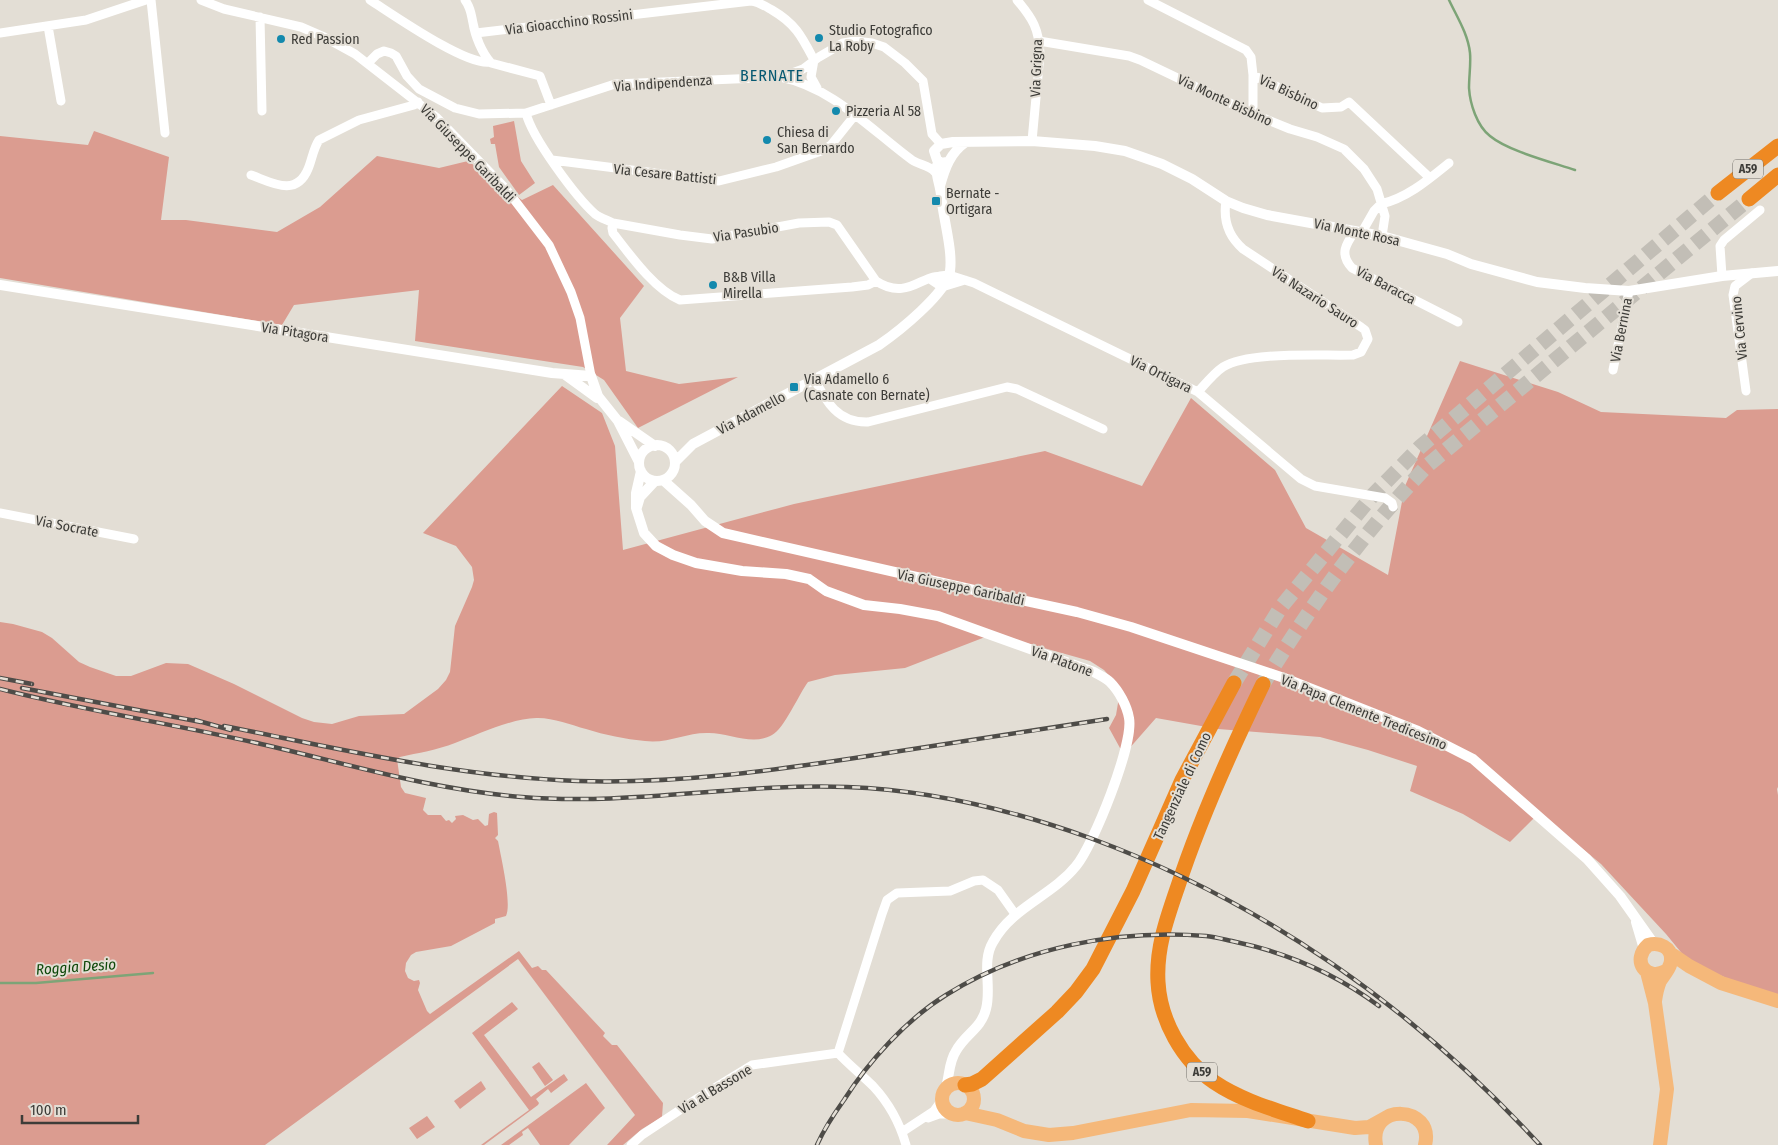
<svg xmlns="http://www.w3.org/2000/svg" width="1778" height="1145" font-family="'Fira Sans Condensed',sans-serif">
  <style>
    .green { fill: #db9c90 }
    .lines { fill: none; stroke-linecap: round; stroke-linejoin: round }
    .stream { stroke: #7da477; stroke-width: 2.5 }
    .motorway-tunnel { stroke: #c2beb6; stroke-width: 15; stroke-dasharray: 15 8; stroke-linecap: butt }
    .minor { stroke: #fff; stroke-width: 9 }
    .tertiary { stroke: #fff; stroke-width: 10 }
    .primary { stroke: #f5b87a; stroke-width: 14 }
    .motorway { stroke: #ee8922; stroke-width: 15 }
    .rail-casing { stroke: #4e4c48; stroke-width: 4.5 }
    .rail { stroke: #e3ded5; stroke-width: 2.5; stroke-dasharray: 8; stroke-linecap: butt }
    .poi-dot { fill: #1389ad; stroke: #e3ded5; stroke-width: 2 }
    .labels { text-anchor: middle; stroke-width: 4; stroke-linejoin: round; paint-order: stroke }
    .shield { fill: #e3ded5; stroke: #6f6d67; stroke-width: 1 }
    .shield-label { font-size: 12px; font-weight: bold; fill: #3d3c38 }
    .street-label { font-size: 14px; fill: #3d3c38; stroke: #e3ded5 }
    .poi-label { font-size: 14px; fill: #3d3c38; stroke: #e3ded5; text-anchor: start }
    .water-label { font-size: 15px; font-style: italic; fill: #0e480a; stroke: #e3ded5 }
    .quarter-label { font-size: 16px; letter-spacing: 1px; fill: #065871; stroke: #e3ded5 }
  </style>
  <rect width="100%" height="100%" fill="#e3ded5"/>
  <path class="green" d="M514 121 521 161 535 183 519 195 499 167 495 144H491L490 139 494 137 493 126Z
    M94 131 169 157 161 220H186L277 232 320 207 377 156 439 168 468 161 522 200 553 185 644 286 620 318 626 371 679 384 738 377 638 428 604 380 583 367 415 341 419 290 294 305 282 325 0 278V136L88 145Z
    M1460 361 1558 392 1601 412 1726 418 1737 410 1778 409V787L1777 789 1778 795V1000L1689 962 1666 934 1601 864 1539 813 1510 842 1463 814 1410 791 1417 766 1368 750 1320 737 1218 729 1156 718 1127 751 1120 748 1109 728 1116 715 1119 697 1115 682 1104 670 1090 661 1076 657 993 634 905 668 835 675 808 682C799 694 784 729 772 735 753 746 729 733 709 733 687 732 668 744 645 741 625 739 605 735 586 729 571 725 554 718 538 718 515 717 477 735 455 743 437 750 418 753 400 757L397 759 401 787 405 793 426 798 423 810 428 815H441L446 821 449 820 452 823 456 819 455 816 463 815 473 820 478 819 485 826 488 825 489 814 494 812 497 813 498 835 495 838 498 841C501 857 512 904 506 916L495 919V923L451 946 416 952 411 955 406 963 405 971 408 978 414 981 419 980 420 983 418 990 427 1011 430 1014 519 951 532 968 538 966 542 970H546L605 1033 603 1036 612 1045H617L663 1103 662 1117 642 1129 623 1145H607L635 1115 518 959 265 1145H0V622L13 624 42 632 52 638 79 662 90 667 116 676H131L166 663 188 664 234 684 302 718 314 722 332 724 359 716 404 714 438 689 446 680 450 672 455 626 472 587 474 580 472 567 456 546 423 533 562 386 602 413 615 446 623 550 794 504 1045 451 1142 486 1191 398 1275 470 1306 528 1388 575 1405 486Z
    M512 1002 518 1009 484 1035 531 1097 564 1074 568 1080 551 1093 548 1089 536 1099 539 1103 538 1105 484 1145H481L529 1110 472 1033Z
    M539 1062 553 1080 545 1086 532 1067Z
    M481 1081 486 1089 460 1109 454 1101Z
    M586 1083 605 1108 569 1145H540L528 1128 522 1132 523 1135 509 1145H501Z
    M427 1116 435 1127 417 1139 409 1128Z"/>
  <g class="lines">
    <path class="stream" d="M1449 0C1457 17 1468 34 1470 53 1471 64 1469 76 1469 88 1470 104 1477 126 1490 136 1508 151 1551 162 1575 170
      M0 983H36L153 973"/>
    <path class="motorway-tunnel" d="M1234 683 1281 607 1373 495 1420 447 1718 193
      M1263 684C1312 603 1363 533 1428 465L1749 199"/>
    <path class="minor" d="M151 0 165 133
      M201 0 224 9 301 27 324 37 355 54 436 117 506 189 549 245 571 292 580 318 591 376
      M370 0C392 14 466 66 490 62
      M465 0C471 8 471 14 473 23 475 36 482 53 491 63L540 76 551 105
      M1017 0C1033 19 1039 29 1040 54L1032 141
      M1148 0 1246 50 1251 57 1253 75 1322 108 1341 107 1349 102 1430 178
      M260 17 262 111
      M48 26 61 101
      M0 33 86 20 146 0
      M476 33 751 1C759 2 765 6 772 10 796 24 802 37 814 60
      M1039 41 1129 56 1140 60 1253 114 1290 129 1317 137 1344 149 1364 169 1377 189 1385 216 1382 236
      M814 60 811 77 817 88
      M368 63 377 54 384 51 391 53 396 56 407 76 419 89 455 108 479 114 526 113 615 84 780 77C832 87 870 129 912 160 919 165 929 165 935 172
      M1253 75V114
      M781 77 803 69 819 57 843 43 855 41 872 43 884 47 905 63 923 81 932 134 941 144
      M526 113C532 138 576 197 595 214 600 218 607 220 613 223L680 235 712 239 799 223 829 222 837 225 876 281C909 303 926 269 944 278
      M552 160 719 181 776 167 824 150 831 145 855 115
      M251 175C271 182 296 198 308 169 312 160 313 149 319 140L359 120 414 105 418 102
      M1381 204C1407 198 1428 180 1449 163
      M613 223 612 228 613 233C630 255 655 290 680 300L852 287 868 285 876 281
      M1355 231C1346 244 1339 254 1352 268L1458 322
      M1362 232 1374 211 1381 204
      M940 276 949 275 974 283 1198 392 1301 479 1315 486 1385 498 1392 503 1393 507
      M1722 276 1720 246 1724 240 1760 210
      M930 279 942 287 965 280
      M1613 370 1629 291
      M814 378C826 402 838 423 868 422L1007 387 1017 389 1103 429
      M1746 391 1733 295 1735 286 1752 273
      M1198 392C1206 383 1214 373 1223 367 1248 351 1322 356 1353 355L1361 352 1368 339 1365 330 1361 327 1243 249C1228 236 1223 220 1226 201
      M0 513 134 539
      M838 1053 882 914 887 900 897 893 950 891 974 881 983 880 998 890 1015 914
      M838 1053C849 1065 862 1075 873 1086 888 1102 900 1124 906 1145
      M928 1118 939 1114H952
      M902 1132 934 1111 942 1100
      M631 1145 642 1135 698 1098 752 1065 838 1053"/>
    <path class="tertiary" d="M947 162 941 163 937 160 934 151 941 144 953 142 1032 141 1095 146 1125 151 1162 164 1192 179 1226 201 1243 208 1267 215 1382 236 1447 254 1471 264 1537 282 1585 288 1629 291 1722 276 1778 271
      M940 186C945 168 950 153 966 142
      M0 285 552 373 591 376 598 396 618 421 639 462
      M564 374 597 398
      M619 421 655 446
      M639 463a18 18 0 1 1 36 0a18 18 0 1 1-36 0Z
      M675 462 693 444 879 345C898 332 947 293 950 271 953 250 943 218 941 195 940 183 934 173 938 162
      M641 471 636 493V508L644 533 656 546 673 555 696 563 742 571 786 574 809 579 826 591 864 605 900 609 938 616 1094 672C1099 675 1106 678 1110 682 1119 691 1127 706 1129 718 1134 744 1093 846 1076 866 1052 896 1012 907 993 942 981 962 992 987 986 1009 981 1029 965 1034 956 1051 948 1063 950 1077 945 1090
      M663 480 691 505 705 521 723 533 974 590 1077 612 1131 627 1284 678 1418 731 1473 759 1587 859 1620 896 1654 944
      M637 507 640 497 654 482
      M1636 922 1644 949"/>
    <path class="primary" d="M1670 953 1689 966 1721 983 1778 1001
      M1647 972 1655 1003 1667 1089 1660 1145
      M1655 1001C1656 994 1657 988 1660 981 1664 975 1671 967 1671 960 1672 947 1659 942 1648 945 1631 960 1646 982 1666 971
      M942 1099a16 16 0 1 1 32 0a16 16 0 1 1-32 0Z
      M965 1113 997 1120 1024 1131 1049 1135 1073 1133 1191 1110 1248 1111 1355 1128 1369 1127 1387 1117
      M1376 1145C1368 1102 1435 1105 1425 1145"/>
    <path class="motorway" d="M1718 193 1778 146
      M1749 199 1778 175
      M1263 684C1231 750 1201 816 1178 886 1167 918 1156 948 1158 982 1160 1020 1182 1060 1214 1082 1242 1101 1276 1110 1308 1121
      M965 1085 972 1084 982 1079 1057 1012 1076 992 1093 969 1133 891 1182 780 1234 683"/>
    <g class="rail-casing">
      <path id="rail" d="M0 678 32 684
        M22 688 201 722
        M0 689C86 711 174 724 261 744 348 764 433 790 522 797 631 806 738 783 847 787 931 790 1012 810 1090 838 1264 902 1415 1009 1540 1145
        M195 720 231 730
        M224 726C341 749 458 777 578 781 675 784 771 771 868 756 947 744 1027 732 1107 719
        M817 1145C824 1129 834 1114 844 1100 868 1062 907 1019 946 995 1022 947 1118 929 1206 936 1216 937 1226 940 1236 942 1288 953 1336 974 1379 1006"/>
    </g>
    <use href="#rail" class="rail"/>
  </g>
  <g class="poi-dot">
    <circle cx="819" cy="38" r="5"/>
    <circle cx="281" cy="39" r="5"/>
    <circle cx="836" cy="111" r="5"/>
    <circle cx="767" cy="140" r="5"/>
    <rect x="931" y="196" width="10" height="10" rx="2.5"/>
    <circle cx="713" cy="285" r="5"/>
    <rect x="789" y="382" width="10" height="10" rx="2.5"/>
  </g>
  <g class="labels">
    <g class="shield">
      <rect x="1733" y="159.5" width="30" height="19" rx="4"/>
      <rect x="1187" y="1062.5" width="30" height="19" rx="4"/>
    </g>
    <g class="shield-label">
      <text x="1748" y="173">A59</text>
      <text x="1202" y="1076">A59</text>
    </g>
    <g class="street-label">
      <text transform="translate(569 22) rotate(-7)" y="5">Via Gioacchino Rossini</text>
      <text transform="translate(1036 68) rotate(-88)" y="5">Via Grigna</text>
      <text transform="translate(663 83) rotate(-4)" y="5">Via Indipendenza</text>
      <text transform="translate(1289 92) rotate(25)" y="5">Via Bisbino</text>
      <text transform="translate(1225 100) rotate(25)" y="5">Via Monte Bisbino</text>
      <text transform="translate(468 153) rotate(46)" y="5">Via Giuseppe Garibaldi</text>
      <text transform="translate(665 174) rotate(6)" y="5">Via Cesare Battisti</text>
      <text transform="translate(746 232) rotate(-9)" y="5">Via Pasubio</text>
      <text transform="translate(1357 232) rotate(12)" y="5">Via Monte Rosa</text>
      <text transform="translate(1386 285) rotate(28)" y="5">Via Baracca</text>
      <text transform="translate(1315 297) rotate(33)" y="5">Via Nazario Sauro</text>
      <text transform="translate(1739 328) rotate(-96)" y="5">Via Cervino</text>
      <text transform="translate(1621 330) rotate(-79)" y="5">Via Bernina</text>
      <text transform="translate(295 332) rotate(9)" y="5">Via Pitagora</text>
      <text transform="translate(1161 374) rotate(26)" y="5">Via Ortigara</text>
      <text transform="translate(751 413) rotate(-28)" y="5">Via Adamello</text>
      <text transform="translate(67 526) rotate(11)" y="5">Via Socrate</text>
      <text transform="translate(961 587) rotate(12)" y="5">Via Giuseppe Garibaldi</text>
      <text transform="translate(1062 661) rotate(20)" y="5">Via Platone</text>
      <text transform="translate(1364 712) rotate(22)" y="5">Via Papa Clemente Tredicesimo</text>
      <text transform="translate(1182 786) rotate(-65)" y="5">Tangenziale di Como</text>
      <text transform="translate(715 1089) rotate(-31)" y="5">Via al Bassone</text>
    </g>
    <g class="poi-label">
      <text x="829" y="35">Studio Fotografico<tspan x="829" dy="16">La Roby</tspan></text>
      <text x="291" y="44">Red Passion</text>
      <text x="846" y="116">Pizzeria Al 58</text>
      <text x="777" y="137">Chiesa di<tspan x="777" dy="16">San Bernardo</tspan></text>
      <text x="946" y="198">Bernate -<tspan x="946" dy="16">Ortigara</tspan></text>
      <text x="723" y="282">B&amp;B Villa<tspan x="723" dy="16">Mirella</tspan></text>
      <text x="804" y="384">Via Adamello 6<tspan x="804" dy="16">(Casnate con Bernate)</tspan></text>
    </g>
    <g class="water-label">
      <text transform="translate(76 967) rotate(-4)" y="5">Roggia Desio</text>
    </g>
    <g class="quarter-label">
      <text x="772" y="81">BERNATE</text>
    </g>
  </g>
  <path d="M22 1115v8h116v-8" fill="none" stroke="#3d3c38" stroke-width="2.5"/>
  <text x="30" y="1115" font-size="15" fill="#3d3c38" stroke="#e3ded5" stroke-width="4" paint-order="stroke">100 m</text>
</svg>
